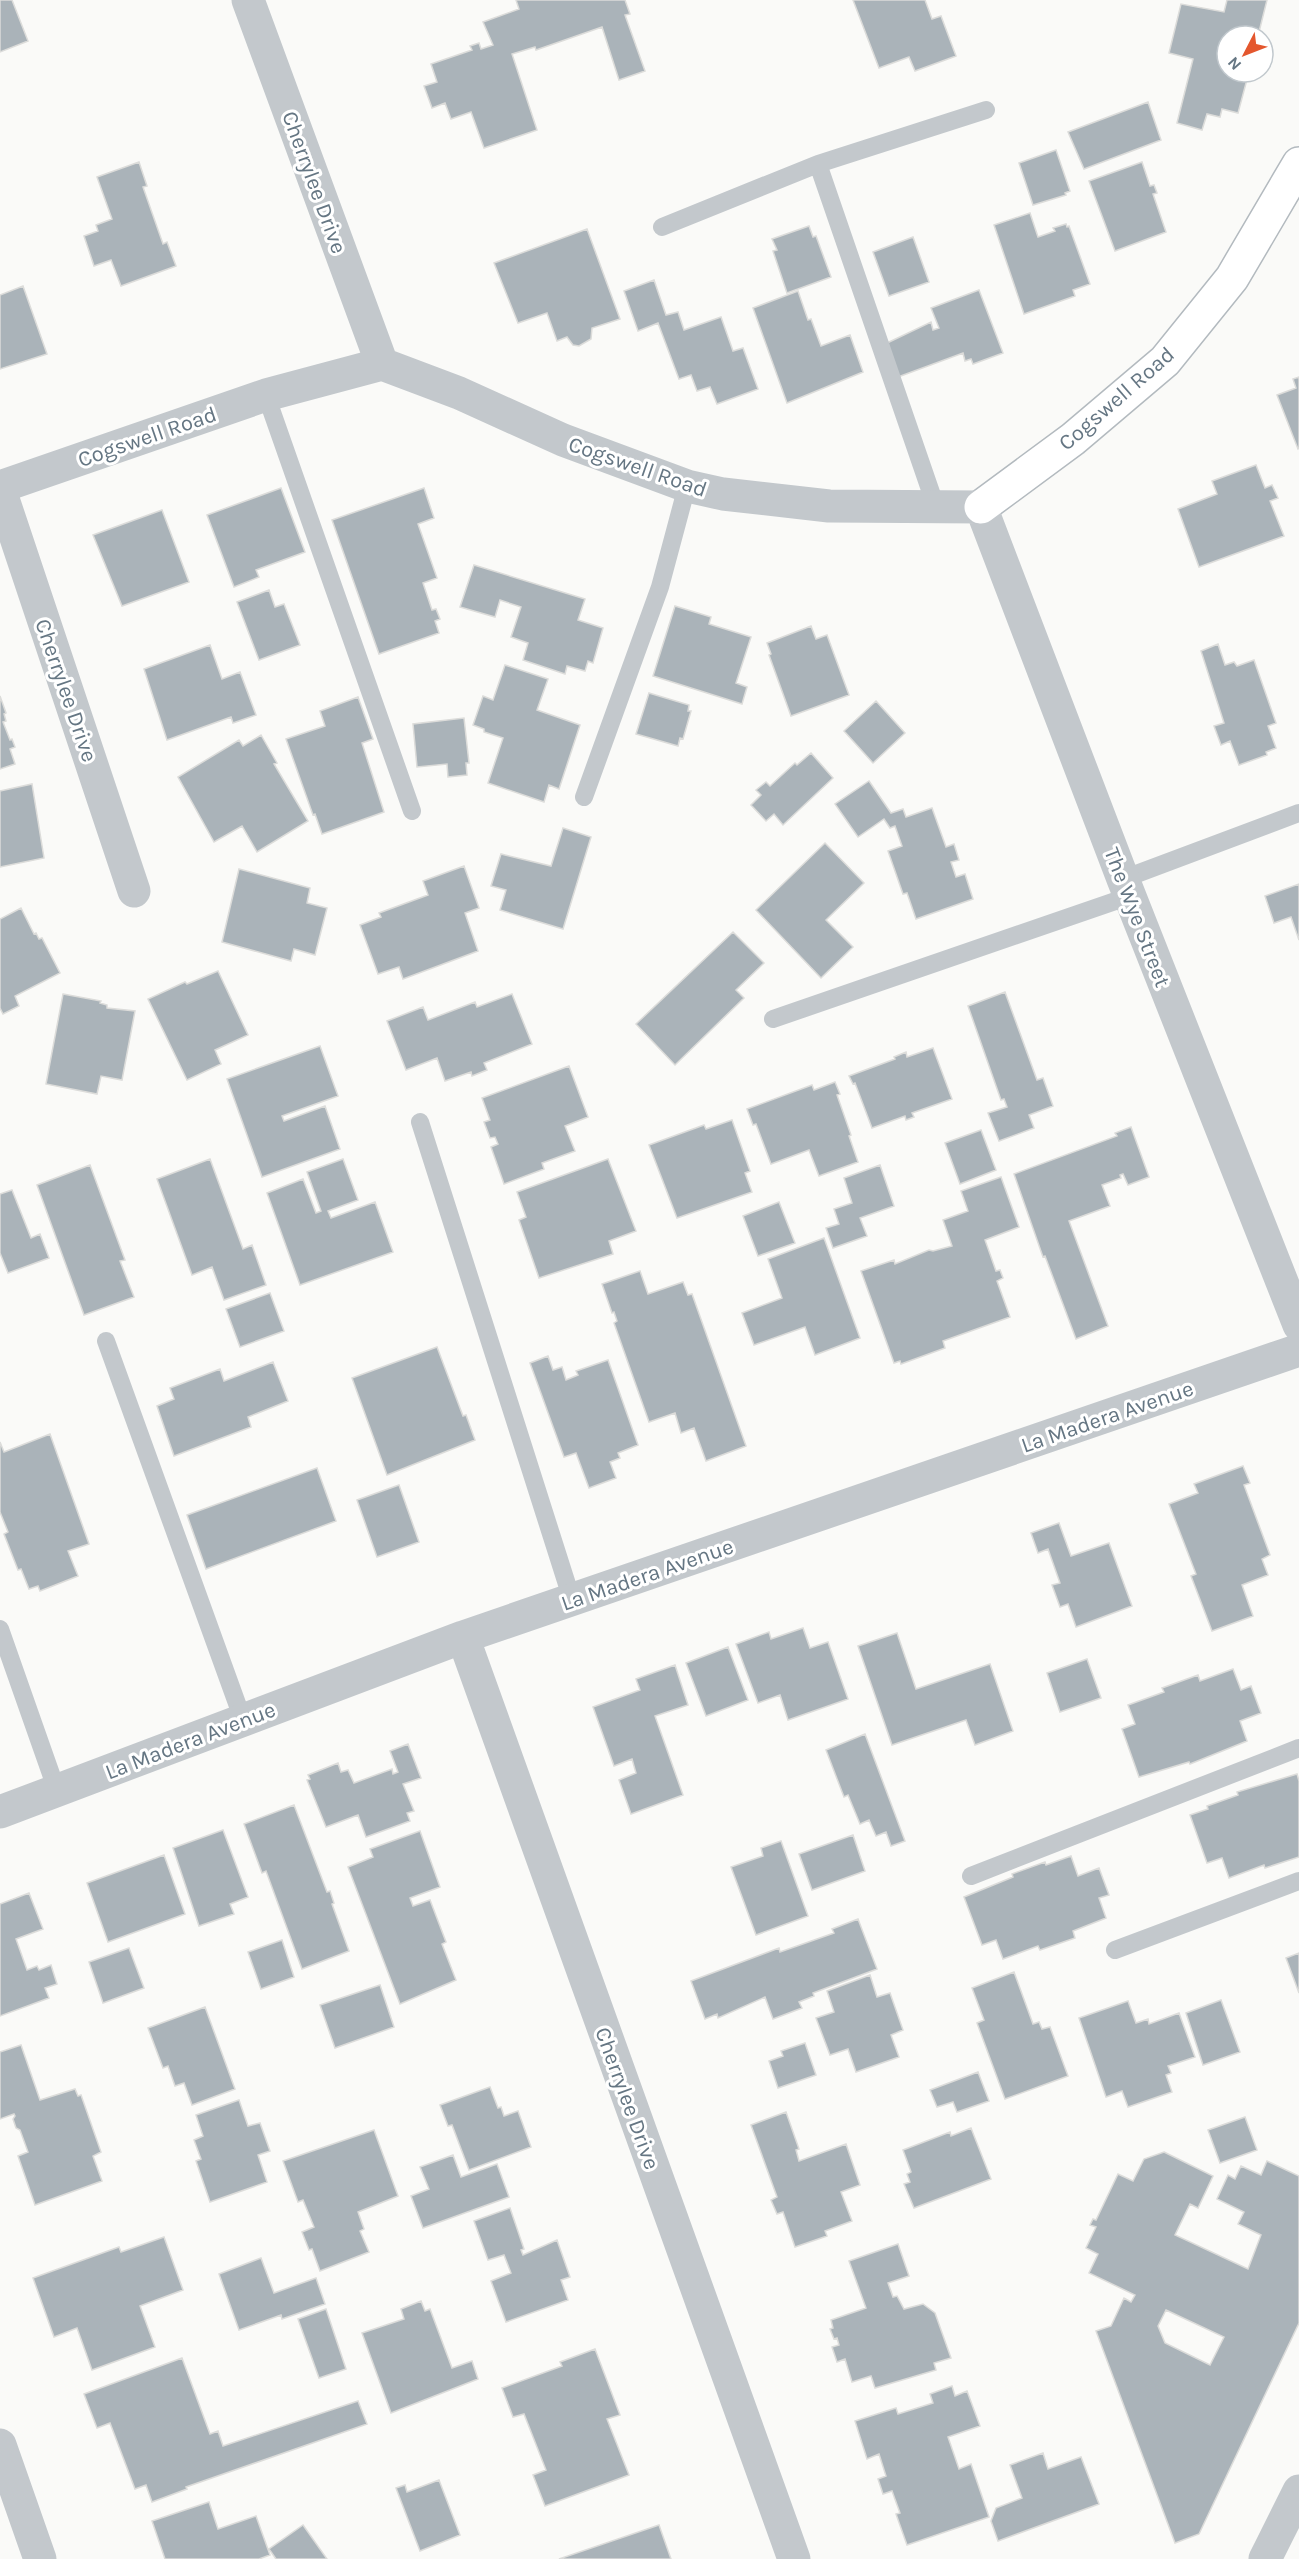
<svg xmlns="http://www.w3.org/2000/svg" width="1299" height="2559" font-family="Karla,sans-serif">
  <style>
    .building { fill: #aab3b9; stroke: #dcdcda; stroke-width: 1.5; fill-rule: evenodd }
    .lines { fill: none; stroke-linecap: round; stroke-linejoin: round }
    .secondary-casing { stroke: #b3babf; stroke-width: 36 }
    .lane { stroke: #c3c8cc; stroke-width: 18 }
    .street { stroke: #c3c8cc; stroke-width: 33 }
    .secondary { stroke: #fff; stroke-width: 33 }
    .labels { text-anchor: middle; stroke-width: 6; stroke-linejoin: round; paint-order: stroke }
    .street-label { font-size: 22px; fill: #657683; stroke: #fff }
  </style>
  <rect width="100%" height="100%" fill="#fafaf8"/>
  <path class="building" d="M0 0H12L28 41 0 52Z
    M516 0H625L630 14 625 15 645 71 619 80 602 27 536 50 535 47 512 54 537 130 484 148 471 112 451 119 445 103 432 108 424 86 437 82 431 64 472 50 470 46 479 43 481 49 493 45 483 22 519 9Z
    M853 0H925L932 19 941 16 956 56 915 71 909 57 879 68Z
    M1227 0H1267L1258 36H1227V72H1249L1238 113 1222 109 1220 117 1207 114 1202 130 1177 123 1193 59 1169 53 1181 4 1224 12Z
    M1148 102 1161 140 1084 169 1068 132Z
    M1056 150 1070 191 1065 193 1066 195 1033 205 1019 163Z
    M139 162 147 186 143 187 163 244 167 242 176 266 121 286 111 260 94 266 84 236 98 231 96 225 112 219 97 177Z
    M1142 162 1150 186 1154 185 1157 193 1153 194 1166 232 1115 251 1089 181Z
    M1030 213 1038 237 1055 231 1053 228 1066 224 1067 227 1069 226 1090 284 1073 290 1075 296 1024 314 994 225Z
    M809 226 813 237 816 236 831 277 787 293 773 251 777 250 772 239Z
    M587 229 620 319 592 328 591 339 579 346 573 345 567 337 557 341 547 313 518 323 494 263Z
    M913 237 929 282 889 296 873 252Z
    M654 280 666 315 678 312 684 330 721 317 733 351 743 348 758 389 717 404 710 387 697 391 691 375 679 379 658 323 638 331 624 291Z
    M23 286 47 354 0 369V295Z
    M979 290 1003 353 973 364 971 359 965 361 963 353 898 377 885 344 931 322 933 330 939 328 931 308Z
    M798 291 808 320 811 319 821 346 850 335 863 372 787 403 753 308Z
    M1299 377V448L1298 449 1277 395 1296 388 1293 379Z
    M1256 465 1265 488 1272 485 1278 498 1270 501 1284 536 1199 567 1178 509 1217 494 1212 481Z
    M281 488 305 552 256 570 259 577 234 587 207 515Z
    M424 488 434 518 418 524 437 578 423 583 432 610 436 609 440 619 435 621 439 633 379 654 332 520Z
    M162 510 189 582 122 606 93 535Z
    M474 565 585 599 578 620 603 628 593 663 588 661 585 671 567 666 565 674 523 660 528 643 511 637 521 607 500 600 495 617 460 607Z
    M269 590 275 607 284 604 300 645 259 660 237 602Z
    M675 606 711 617 709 624 751 637 736 683 747 687 742 704 653 676Z
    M811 626 816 639 827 635 849 695 791 716 769 655 771 654 767 643Z
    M1218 644 1225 665 1234 662 1237 666 1254 660 1276 723 1268 726 1276 748 1266 752 1267 755 1239 765 1230 741 1221 745 1214 726 1224 723 1201 651Z
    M210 645 222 679 240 672 256 715 233 723 231 717 167 740 144 669Z
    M505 665 548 679 537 710 580 725 559 789 549 785 544 802 488 783 503 738 484 732V729L473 725 483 696 493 700Z
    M649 693 689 705 688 711H691L683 739 680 738 678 746 636 734Z
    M0 696 6 713 4 714 6 721 3 722 10 740 12 739 15 747 10 749 15 764 0 769Z
    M358 697 373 739 362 743 384 812 322 834 315 814 313 815 286 739 325 726 320 711Z
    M876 701 905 733 873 763 844 731Z
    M464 718 469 763H466L467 775 448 777 447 764 417 767 413 724Z
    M261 735 277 763 274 764 308 821 257 852 242 826 214 842 178 777 239 740 243 746Z
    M811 753 833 778 783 825 774 814 766 821 751 805 761 795 756 790 766 782 770 786 795 763 797 765Z
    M869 781 891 813 903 809 906 817 932 808 946 847 954 844 959 860 951 862 956 877 965 874 973 899 916 919 907 893 903 894 888 851 902 846 895 826 890 828 884 819 858 837 835 804Z
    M32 784 44 858 0 867V791Z
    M563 828 591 837 563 929 500 910 506 890 491 886 501 854 551 866Z
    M825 843 864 883 826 920 853 947 821 978 756 910Z
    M464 866 479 908 465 913 478 951 403 979 399 967 378 974 360 925 381 917 379 913 428 895 423 881Z
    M239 869 310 888 307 903 327 908 315 955 294 949 291 961 222 942Z
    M1299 884V940L1291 917 1274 923 1265 896Z
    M21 908 34 934 36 933 39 939 42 938 60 973 15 996 19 1006 3 1014 0 1008V919Z
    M733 932 764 963 736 990 744 998 675 1065 636 1024Z
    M218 971 248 1035 215 1050 221 1064 187 1080 148 999 185 982 187 984Z
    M1005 992 1037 1080 1043 1078 1053 1106 1029 1115 1034 1128 999 1141 988 1113 1007 1107 1004 1099 1001 1100 968 1006Z
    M63 994 101 1001 100 1003 107 1005V1008L135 1011 122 1080 101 1076 97 1094 46 1084Z
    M512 994 532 1044 484 1063 487 1070 472 1076 471 1072 445 1081 437 1058 406 1070 387 1021 423 1007 428 1020 475 1002 477 1007Z
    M320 1046 338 1096 282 1116 284 1121 325 1106 340 1149 262 1177 227 1079Z
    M933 1048 952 1099 912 1113 914 1117 906 1120 905 1116 872 1128 855 1083 853 1084 849 1076 895 1059 894 1057 906 1052 907 1057Z
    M569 1066 588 1117 565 1126 575 1151 542 1163 544 1169 504 1184 491 1147 498 1144 495 1137 490 1138 484 1122 490 1120 482 1098Z
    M835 1082 840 1094 837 1095 851 1135 849 1136 858 1162 819 1176 809 1150 771 1164 756 1124 753 1125 747 1109 812 1085 814 1090Z
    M732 1120 750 1171 745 1173 752 1192 677 1218 649 1145 704 1125 706 1129Z
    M1131 1127 1149 1177 1128 1185 1123 1174 1120 1175 1121 1178 1102 1185 1110 1206 1069 1221 1108 1326 1076 1339 1045 1256 1043 1257 1014 1174 1117 1136 1115 1133Z
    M981 1130 996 1170 960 1184 945 1143Z
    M210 1159 243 1249 252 1245 266 1285 224 1300 212 1267 192 1275 157 1179Z
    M343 1159 358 1200 328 1211 331 1218 375 1202 393 1252 300 1285 267 1193 303 1179 316 1213 321 1211 307 1172Z
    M608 1159 636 1231 609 1241 613 1254 539 1278 519 1220 526 1217 517 1192Z
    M90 1165 125 1260 120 1261 134 1297 84 1315 37 1185Z
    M880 1165 894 1206 860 1218 867 1236 833 1248 826 1228 839 1224 834 1209 852 1203 844 1178Z
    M1001 1177 1019 1227 985 1240 996 1271 1000 1270 1003 1278 997 1281 1010 1317 943 1341 945 1348 901 1364 900 1361 894 1363 861 1271 894 1260 895 1264 929 1250 933 1251 952 1246 943 1220 968 1211 961 1191Z
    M12 1190 31 1238 40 1234 49 1258 8 1273 0 1253V1194Z
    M779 1202 795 1243 758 1256 743 1216Z
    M824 1238 860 1338 815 1355 805 1327 754 1345 742 1313 782 1298 768 1259Z
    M640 1271 648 1294 683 1282 688 1295 692 1294 746 1446 706 1461 694 1428 681 1433 675 1413 649 1422 614 1323 617 1321 614 1312 612 1313 602 1284Z
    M270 1293 284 1331 240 1347 226 1309Z
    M437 1347 463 1416 466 1415 475 1440 387 1475 352 1378Z
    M548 1356 553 1370 562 1367 566 1380 578 1375 576 1371 608 1360 638 1445 618 1453 620 1458 610 1462 616 1478 589 1488 576 1453 564 1457 530 1363Z
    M273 1362 288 1401 248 1417 251 1427 174 1456 157 1406 174 1399 170 1388 220 1369 224 1381Z
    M50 1434 89 1544 68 1551 78 1576 40 1591 38 1586 29 1589 21 1569 18 1570 4 1534 8 1532 0 1512V1442L4 1452Z
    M1243 1466 1250 1483 1244 1485 1270 1555 1262 1559 1268 1575 1242 1585 1253 1616 1212 1631 1191 1576 1196 1574 1169 1504 1198 1493 1194 1484Z
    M317 1468 336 1521 206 1569 187 1515Z
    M399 1485 419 1542 377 1557 357 1500Z
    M1059 1523 1071 1556 1109 1543 1132 1606 1076 1627 1068 1604 1060 1607 1052 1585 1060 1583 1048 1549 1038 1553 1031 1533Z
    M803 1628 810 1648 828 1642 848 1699 788 1720 780 1695 758 1703 736 1644 769 1632 771 1639Z
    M897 1633 916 1689 990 1664 1013 1731 975 1745 966 1720 892 1745 858 1646Z
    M728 1647 748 1700 706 1716 686 1663Z
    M1087 1659 1101 1698 1060 1712 1047 1673Z
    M675 1665 688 1705 655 1716 683 1795 631 1814 619 1780 636 1773 632 1759 614 1766 593 1707 640 1690 636 1679Z
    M1233 1669 1241 1690 1251 1686 1261 1713 1240 1721 1247 1741 1190 1764 1189 1762 1139 1777 1122 1729 1135 1724 1128 1705 1164 1692 1162 1688 1198 1675 1200 1681Z
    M865 1734 905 1841 891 1846 886 1832 876 1836 869 1820 860 1824 848 1795 844 1797 826 1750Z
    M408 1744 421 1778 403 1784 414 1811 407 1813 410 1821 366 1837 358 1815 326 1827 307 1780 310 1779 308 1775 338 1763 341 1772 348 1770 354 1783 392 1769 393 1774 398 1772 390 1751Z
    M1297 1774 1299 1781V1857L1265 1868 1264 1865 1229 1878 1222 1858 1207 1863 1190 1815 1208 1809 1207 1806 1238 1795 1237 1792Z
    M294 1805 327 1892 330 1891 334 1903 332 1904 349 1951 302 1969 266 1871 262 1873 244 1824Z
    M223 1830 248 1897 230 1904 234 1914 199 1926 173 1848Z
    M420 1831 440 1887 410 1898 413 1906 430 1900 446 1942 442 1944 456 1980 400 2004 348 1867 373 1857 370 1849Z
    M853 1835 865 1871 812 1890 799 1854Z
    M781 1841 808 1916 756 1935 731 1867 763 1856 761 1848Z
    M164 1855 185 1914 108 1942 87 1883Z
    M1071 1856 1078 1876 1099 1868 1109 1895 1099 1898 1106 1918 1073 1931 1075 1938 1040 1950 1038 1946 1003 1959 996 1940 982 1945 964 1897 1013 1877 1012 1874 1045 1862 1046 1865Z
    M29 1893 43 1929 16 1939 27 1970 37 1966 39 1970 51 1965 57 1984 45 1988 49 1998 0 2016V1904Z
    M858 1919 877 1969 813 1993 814 1996 799 2002 802 2008 773 2019 765 1997 718 2018 717 2014 705 2019 691 1981 779 1948 780 1952 834 1933 832 1929Z
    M282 1940 294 1977 261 1989 248 1952Z
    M129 1948 144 1988 103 2003 89 1962Z
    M1299 1953V1993L1286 1958Z
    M1014 1972 1033 2024 1039 2022 1042 2029 1050 2027 1068 2076 1005 2099 977 2023 984 2020 972 1988Z
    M870 1975 877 1997 890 1993 903 2030 891 2035 899 2057 856 2072 848 2049 830 2055 816 2018 834 2012 827 1991Z
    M380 1985 394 2027 335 2048 320 2005Z
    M1221 2000 1240 2052 1203 2065 1186 2013Z
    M1128 2001 1136 2023 1148 2019 1149 2024 1179 2013 1195 2057 1168 2066 1171 2073 1166 2075 1172 2092 1128 2107 1122 2091 1106 2097 1079 2018Z
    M205 2007 235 2089 192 2105 184 2083 175 2086 168 2066 163 2068 148 2028Z
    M805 2043 816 2075 778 2088 769 2061 783 2056 781 2051Z
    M21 2045 40 2100 75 2089 78 2096 81 2095 101 2152 93 2156 102 2181 35 2205 18 2156 28 2152 20 2130 16 2128 13 2119 15 2116 14 2114 0 2119V2052Z
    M978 2072 989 2101 957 2112 953 2102 937 2107 930 2090Z
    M490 2087 498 2108 501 2107 504 2116 518 2111 531 2147 469 2170 452 2125 448 2126 440 2105Z
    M239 2100 248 2126 260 2123 270 2151 258 2155 267 2182 210 2202 196 2161 201 2159 194 2140 203 2136 196 2115Z
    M786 2112 799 2149 796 2150 799 2161 846 2144 860 2185 841 2192 852 2221 825 2231 827 2236 795 2247 783 2212 777 2214 771 2200 777 2197 751 2125Z
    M1245 2117 1257 2150 1220 2163 1208 2130Z
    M971 2128 991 2179 914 2208 904 2184 910 2182 907 2174 911 2172 903 2150 950 2132 951 2136Z
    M374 2130 398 2196 358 2212 364 2229 360 2231 369 2252 320 2271 312 2249 309 2250 302 2232 314 2227 303 2200 298 2202 283 2161Z
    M1164 2152 1213 2176 1198 2208 1190 2204 1175 2235 1248 2269 1261 2235 1238 2224 1244 2212 1217 2199 1228 2175 1235 2179 1241 2166 1261 2175 1267 2161 1299 2176V2323L1199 2534 1175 2543 1096 2331 1111 2326 1124 2298 1131 2302 1135 2295 1089 2273 1098 2254 1086 2248 1096 2227 1090 2225 1093 2219 1096 2220 1118 2174 1133 2181 1144 2159ZM1166 2310 1224 2337 1210 2365 1165 2343 1158 2326Z
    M453 2155 461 2177 497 2164 509 2197 423 2228 411 2196 429 2189 420 2167Z
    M510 2208 524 2249 521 2250 523 2255 557 2240 570 2277 561 2280 568 2300 506 2322 491 2281 511 2273 504 2255 488 2260 474 2221Z
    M164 2237 183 2290 140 2306 155 2347 92 2370 77 2328 54 2337 33 2278 119 2247 121 2252Z
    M898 2244 909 2276 888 2283 893 2297 897 2296 904 2309 923 2304 935 2313 951 2358 934 2363 936 2370 875 2388 871 2376 852 2382 845 2359 837 2362 832 2347 839 2345 837 2338 834 2339 830 2329 833 2328 831 2320 866 2308 849 2261Z
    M261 2258 274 2293 316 2278 325 2304 282 2319 281 2315 239 2330 219 2274Z
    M421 2301 425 2311 430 2309 452 2368 472 2361 478 2379 391 2413 362 2333 404 2319 401 2309Z
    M326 2309 346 2369 319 2378 298 2319Z
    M595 2349 620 2415 607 2419 629 2475 545 2506 533 2475 546 2470 524 2414 513 2417 502 2388 562 2366 560 2362Z
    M182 2358 210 2434 218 2431 223 2446 358 2401 367 2424 186 2487 187 2489 152 2502 146 2485 135 2489 110 2423 97 2428 84 2394Z
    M952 2386 955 2396 967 2391 980 2426 948 2437 959 2469 971 2464 989 2517 907 2545 896 2514 900 2513 892 2491 883 2494 878 2479 886 2476 879 2454 867 2459 855 2421 896 2408 898 2414 933 2403 930 2394Z
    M1043 2453 1048 2469 1081 2457 1099 2504 998 2541 991 2521 996 2508 1022 2498 1010 2465Z
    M439 2480 460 2535 420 2551 396 2488 405 2485 407 2492Z
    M209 2502 218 2529 256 2516 270 2555 259 2559H165L152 2521Z
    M303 2525 327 2559H276L269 2549Z
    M659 2525 671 2559H559Z"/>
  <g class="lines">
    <g class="secondary-casing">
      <path id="secondary" d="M981 507 1073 439 1165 361 1232 278 1299 164"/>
    </g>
    <path class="lane" d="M818 164 986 110
      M662 227 818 164 936 507
      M266 395 412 811
      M584 797 660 587 687 486
      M1123 879 1299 813
      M773 1019 1130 896
      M420 1122 572 1600
      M106 1341 243 1720
      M0 1629 57 1791
      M971 1876 1299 1748
      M1115 1950 1299 1881"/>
    <path class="street" d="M248 0 382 364
      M0 487 266 395 382 364 459 393 563 440 687 486 723 494 829 506 981 507 1123 879 1299 1325
      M0 490 134 891
      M463 1637 794 2559
      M0 1812 463 1637 1299 1350
      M0 2445 40 2559
      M1265 2559 1299 2491"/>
    <use href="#secondary" class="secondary"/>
  </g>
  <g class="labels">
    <g class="street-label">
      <text transform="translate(315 182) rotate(70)" y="8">Cherrylee Drive</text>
      <text transform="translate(1116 398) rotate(-41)" y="8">Cogswell Road</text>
      <text transform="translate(147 436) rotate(-19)" y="8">Cogswell Road</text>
      <text transform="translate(638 466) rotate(19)" y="8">Cogswell Road</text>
      <text transform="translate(67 690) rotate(71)" y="8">Cherrylee Drive</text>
      <text transform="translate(1138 917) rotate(69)" y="8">The Wye Street</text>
      <text transform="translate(1107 1416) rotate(-19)" y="8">La Madera Avenue</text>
      <text transform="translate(647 1574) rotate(-19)" y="8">La Madera Avenue</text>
      <text transform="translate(190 1740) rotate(-21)" y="8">La Madera Avenue</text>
      <text transform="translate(628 2098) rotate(70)" y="8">Cherrylee Drive</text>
    </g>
  </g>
  <g transform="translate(1245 54) rotate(228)"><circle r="28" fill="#ffffff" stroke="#c1c8cd" stroke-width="1.5"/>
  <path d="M0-4.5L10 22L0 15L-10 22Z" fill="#e4572e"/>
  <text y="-9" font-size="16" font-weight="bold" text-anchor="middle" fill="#657683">N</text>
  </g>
</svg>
